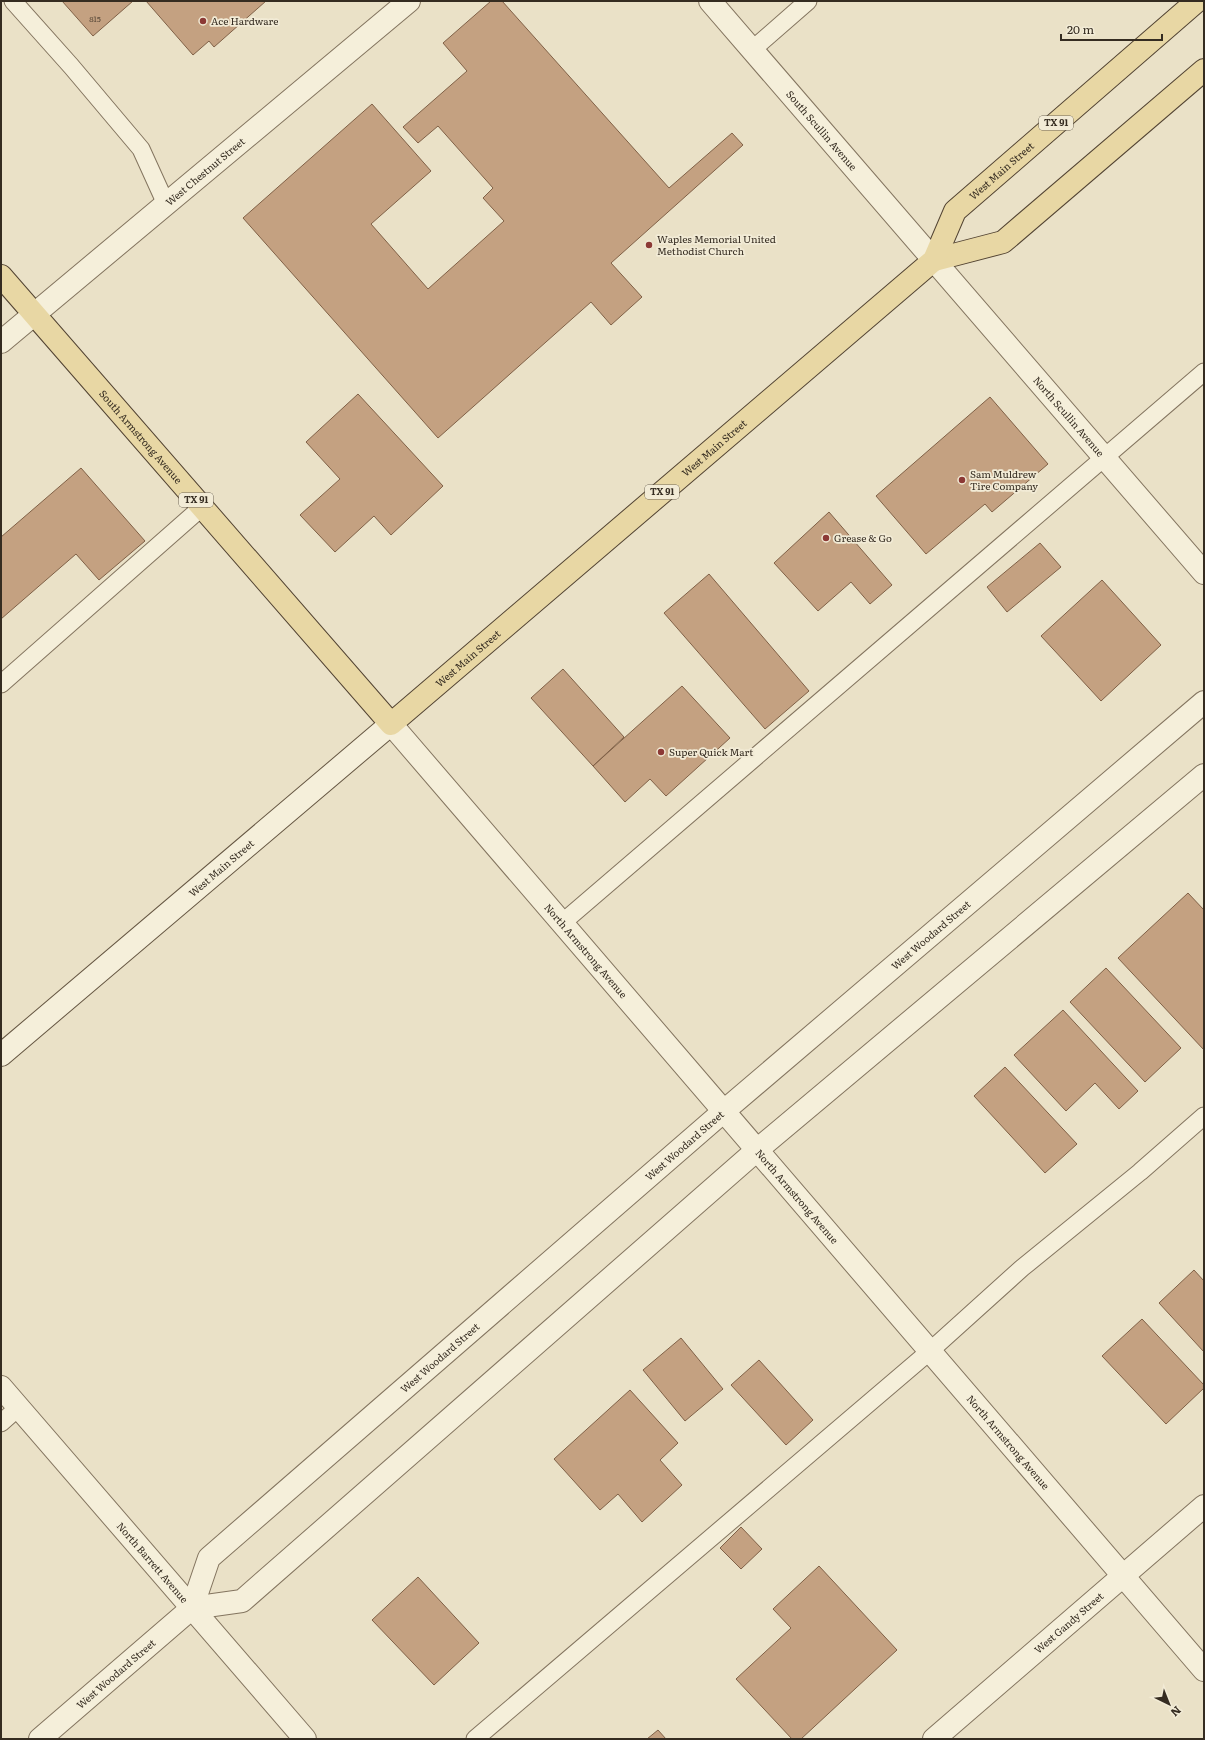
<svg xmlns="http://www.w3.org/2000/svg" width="1205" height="1740" font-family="Literata,serif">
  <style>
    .building { fill: #c4a181; stroke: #806147 }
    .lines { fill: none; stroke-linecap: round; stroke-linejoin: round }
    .service-casing { stroke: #83745f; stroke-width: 19 }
    .minor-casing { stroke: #83745f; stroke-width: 24 }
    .tertiary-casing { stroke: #83745f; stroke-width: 24 }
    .secondary-casing { stroke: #655642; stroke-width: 24 }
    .primary-casing { stroke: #524332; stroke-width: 24 }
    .service { stroke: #f5efda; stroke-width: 17 }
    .minor { stroke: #f5efda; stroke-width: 22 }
    .tertiary { stroke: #f5efda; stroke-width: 22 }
    .secondary { stroke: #f5efda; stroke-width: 22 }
    .primary { stroke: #e8d7a4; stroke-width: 22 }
    .poi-dot { fill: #8c3935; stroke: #f2ebd6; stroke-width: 1.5 }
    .labels { text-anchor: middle; stroke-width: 3.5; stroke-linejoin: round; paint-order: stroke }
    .number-label { font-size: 8px; fill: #594939 }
    .shield { fill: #f2ebd6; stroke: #6e6557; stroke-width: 1 }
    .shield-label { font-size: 9px; font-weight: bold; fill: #352c21 }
    .poi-label { font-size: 10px; fill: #352c21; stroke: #f2ebd6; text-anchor: start }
    .street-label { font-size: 10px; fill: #352c21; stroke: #f2ebd6 }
  </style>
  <rect width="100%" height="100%" fill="#eae1c7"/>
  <path class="building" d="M62 1H133L93 36Z
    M146 1H266L214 47 209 41 193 55Z
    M491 1H502L669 188 732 133 743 145 611 263 642 297 611 325 591 302 438 438 243 218 372 104 431 171 371 224 428 289 504 221 483 198 493 188 438 126 418 143 403 127 467 71 443 43Z
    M358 394 443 486 391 535 374 516 335 552 300 515 340 479 306 442Z
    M990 397 1048 464 992 512 985 504 926 554 876 496Z
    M81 468 145 541 99 580 76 554 1 619V537Z
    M829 512 892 585 870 604 851 582 818 611 774 563Z
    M1040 543 1061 567 1007 612 987 587Z
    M709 574 809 691 765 729 664 613Z
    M1102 580 1161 645 1101 701 1041 636Z
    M563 669 624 737 593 766 531 698Z
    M682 686 730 738 666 796 650 779 625 802 593 766Z
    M1188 893 1204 910V1050L1118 958Z
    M1106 968 1181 1048 1145 1082 1070 1002Z
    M1063 1010 1138 1091 1119 1109 1095 1083 1066 1111 1014 1055Z
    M1005 1067 1077 1144 1045 1173 974 1096Z
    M1194 1270 1204 1281V1352L1159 1303Z
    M1142 1319 1204 1385V1388L1166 1424 1102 1356Z
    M681 1338 723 1389 685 1421 643 1370Z
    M759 1360 813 1420 786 1445 731 1385Z
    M630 1390 678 1443 660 1460 682 1485 642 1522 618 1494 600 1510 554 1459Z
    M741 1527 762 1549 741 1569 720 1548Z
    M819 1566 897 1650 801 1739H792L736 1679 791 1628 773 1609Z
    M418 1577 479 1643 434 1685 372 1620Z
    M658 1730 666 1739H647Z"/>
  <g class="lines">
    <g class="service-casing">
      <path id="service" d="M13 1 71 66 141 149 166 204
        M752 50 808 1
        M1 684 202 507
        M562 923 1204 372
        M1 1423 19 1407
        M475 1739 930 1351 1022 1268 1140 1172 1204 1116"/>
    </g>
    <g class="minor-casing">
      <g id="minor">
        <path id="s1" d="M710 1 1204 573"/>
        <path id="s2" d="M1 342 409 1"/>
        <path id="s3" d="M1 1387 305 1739"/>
        <path d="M192 1608 242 1601 757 1150 1204 775"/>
        <path id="s4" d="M40 1739 192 1608 209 1558 724 1111 1204 702"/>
        <path id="s5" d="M934 1739 1204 1506"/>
      </g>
    </g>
    <g class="tertiary-casing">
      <g id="tertiary">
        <path id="s6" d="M391 724 1204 1670"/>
      </g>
    </g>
    <g class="secondary-casing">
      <g id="secondary">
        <path id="s7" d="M1 1055 391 724"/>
      </g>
    </g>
    <g class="primary-casing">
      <g id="primary">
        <path d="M934 260 1003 242 1204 70"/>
        <path id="s8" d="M1 276 391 724 934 260 955 211 1197 1"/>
      </g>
    </g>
    <use href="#service" class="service"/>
    <use href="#minor" class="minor"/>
    <use href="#tertiary" class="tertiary"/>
    <use href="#secondary" class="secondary"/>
    <use href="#primary" class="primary"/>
  </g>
  <g class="poi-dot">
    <circle cx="203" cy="21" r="4"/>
    <circle cx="649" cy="245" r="4"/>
    <circle cx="962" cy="480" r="4"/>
    <circle cx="826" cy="538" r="4"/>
    <circle cx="661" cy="752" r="4"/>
  </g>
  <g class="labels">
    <g class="number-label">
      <text x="95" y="22">815</text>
    </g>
    <g class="shield">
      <rect x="1039" y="116" width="34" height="14" rx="3"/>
      <rect x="645" y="485" width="34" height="14" rx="3"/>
      <rect x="179" y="493" width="34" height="14" rx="3"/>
    </g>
    <g class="shield-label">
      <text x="1056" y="126">TX 91</text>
      <text x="662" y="495">TX 91</text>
      <text x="196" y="503">TX 91</text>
    </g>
    <g class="poi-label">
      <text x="211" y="25">Ace Hardware</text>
      <text x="657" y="243">Waples Memorial United<tspan x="657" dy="12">Methodist Church</tspan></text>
      <text x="970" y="478">Sam Muldrew<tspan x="970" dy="12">Tire Company</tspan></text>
      <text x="834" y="542">Grease &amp; Go</text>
      <text x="669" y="756">Super Quick Mart</text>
    </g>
    <g class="street-label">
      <text dy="4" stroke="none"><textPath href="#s1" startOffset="171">South Scullin Avenue</textPath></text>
      <text dy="4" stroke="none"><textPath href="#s2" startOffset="266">West Chestnut Street</textPath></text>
      <text dy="4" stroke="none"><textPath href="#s8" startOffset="1423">West Main Street</textPath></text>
      <text dy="4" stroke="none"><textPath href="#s1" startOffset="549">North Scullin Avenue</textPath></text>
      <text dy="4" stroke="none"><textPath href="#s8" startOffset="213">South Armstrong Avenue</textPath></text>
      <text dy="4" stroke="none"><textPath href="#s8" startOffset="1019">West Main Street</textPath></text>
      <text dy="4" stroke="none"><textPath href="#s8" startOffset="695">West Main Street</textPath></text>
      <text dy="4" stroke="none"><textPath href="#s7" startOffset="289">West Main Street</textPath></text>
      <text dy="4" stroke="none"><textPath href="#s4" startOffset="1207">West Woodard Street</textPath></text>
      <text dy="4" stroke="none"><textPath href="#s6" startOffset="299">North Armstrong Avenue</textPath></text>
      <text dy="4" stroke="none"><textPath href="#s4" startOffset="883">West Woodard Street</textPath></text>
      <text dy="4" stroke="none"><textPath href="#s6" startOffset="623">North Armstrong Avenue</textPath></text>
      <text dy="4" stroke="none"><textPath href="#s4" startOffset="559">West Woodard Street</textPath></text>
      <text dy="4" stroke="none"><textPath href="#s6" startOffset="947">North Armstrong Avenue</textPath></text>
      <text dy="4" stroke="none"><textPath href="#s3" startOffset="232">North Barrett Avenue</textPath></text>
      <text dy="4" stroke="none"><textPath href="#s5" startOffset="178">West Gandy Street</textPath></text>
      <text dy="4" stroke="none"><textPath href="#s4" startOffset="100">West Woodard Street</textPath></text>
    </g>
  </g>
  <rect width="1205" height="1740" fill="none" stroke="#352c21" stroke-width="4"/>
  <g transform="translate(1169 1704) rotate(137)" stroke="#f2ebd6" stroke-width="3" paint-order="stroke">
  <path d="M0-3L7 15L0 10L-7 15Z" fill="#352c21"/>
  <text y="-6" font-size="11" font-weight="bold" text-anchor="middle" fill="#352c21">N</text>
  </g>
  <path d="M1061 34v6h101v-6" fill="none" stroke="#352c21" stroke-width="2"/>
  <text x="1067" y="34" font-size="12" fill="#352c21" stroke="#f2ebd6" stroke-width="3" paint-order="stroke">20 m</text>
</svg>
